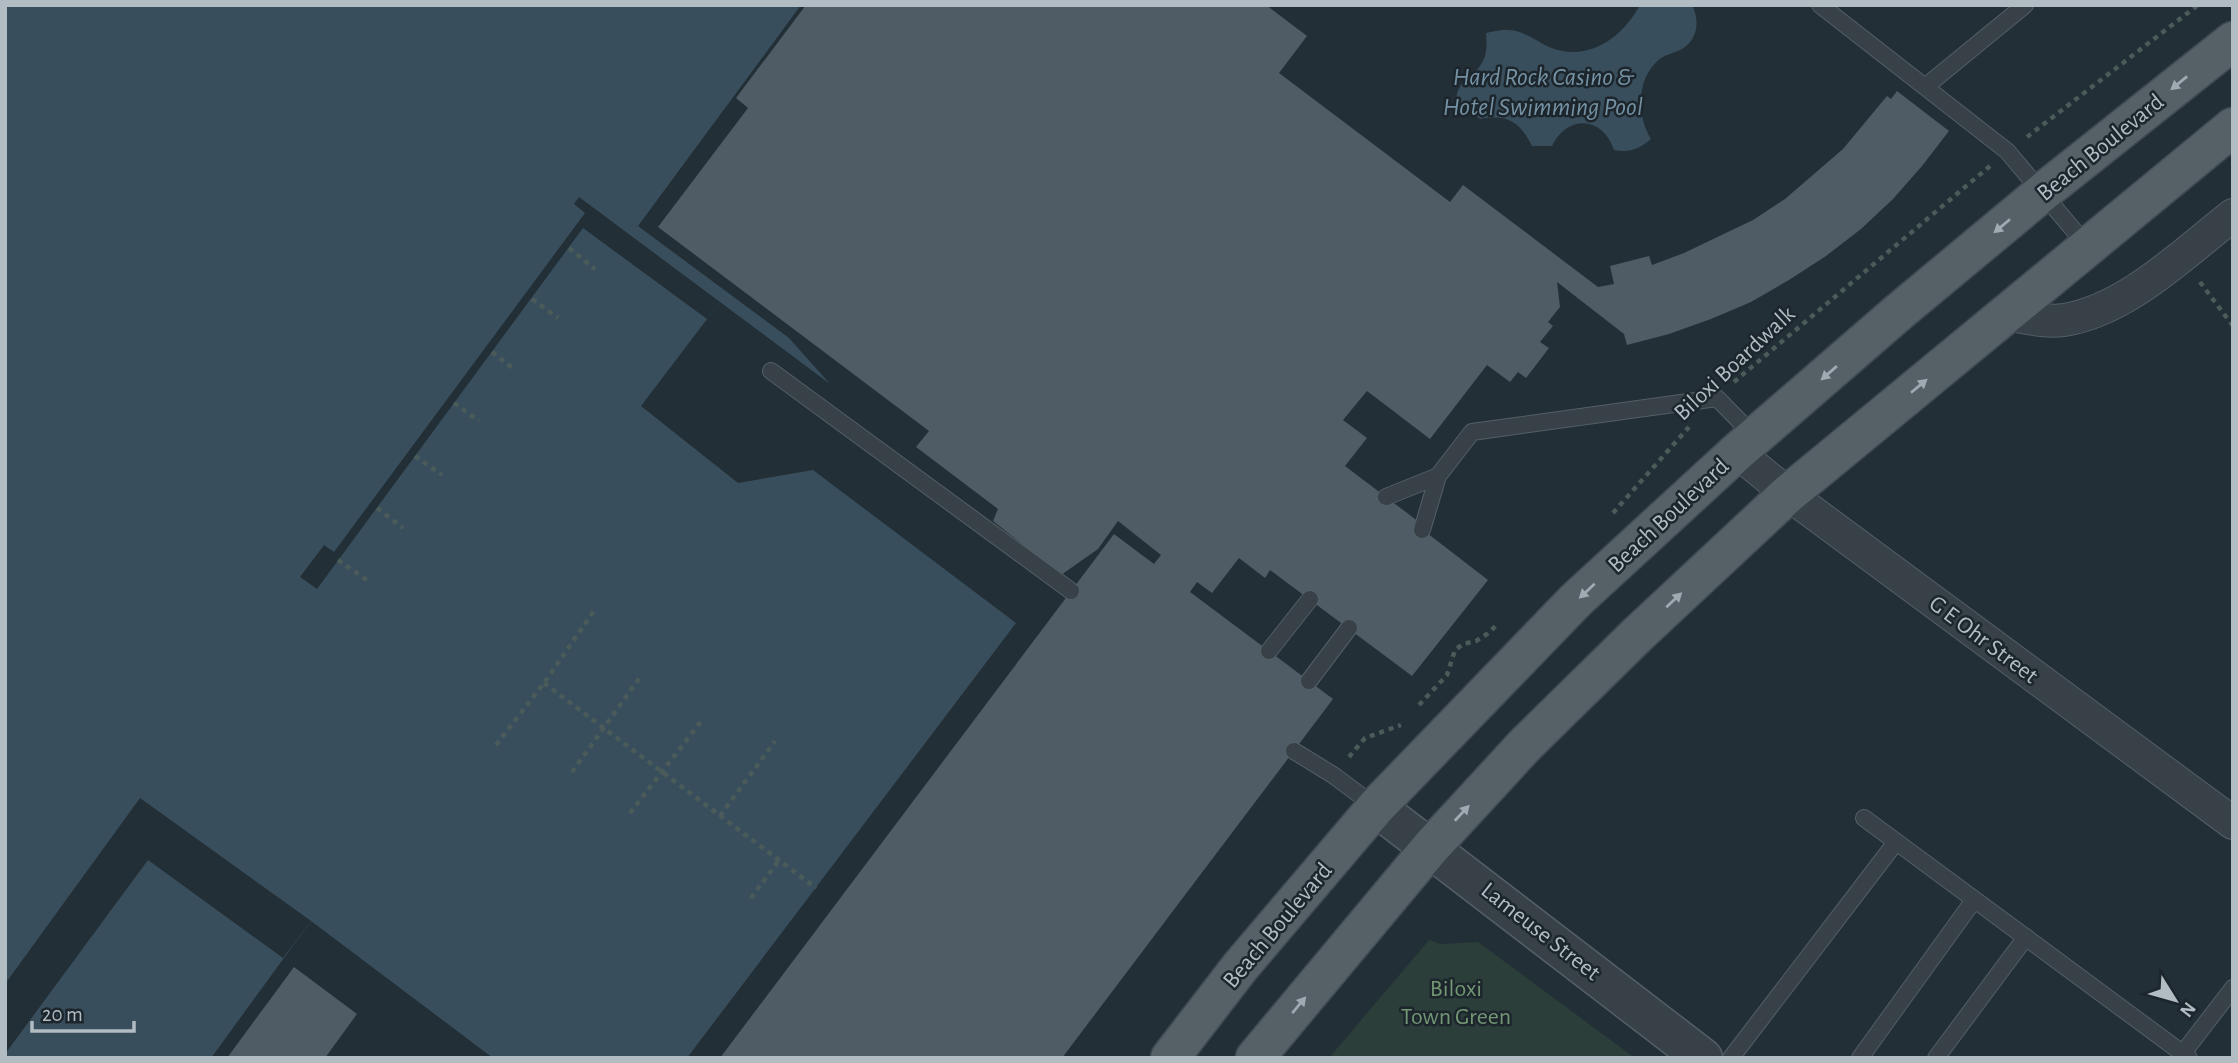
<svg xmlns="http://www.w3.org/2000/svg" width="2238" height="1063" font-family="'Alegreya Sans',sans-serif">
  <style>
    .green { fill: #2b3e3a }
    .water { fill: #394e5c }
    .pier { fill: #232f36 }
    .building { fill: #4f5c65 }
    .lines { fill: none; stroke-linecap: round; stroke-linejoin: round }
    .service-casing { stroke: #545f65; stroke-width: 18 }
    .minor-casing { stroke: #545f65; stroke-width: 34 }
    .tertiary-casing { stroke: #545f65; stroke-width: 41 }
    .primary-casing { stroke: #404a50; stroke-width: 41 }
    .path { stroke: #4a5b5a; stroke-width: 4.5; stroke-dasharray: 5 5; stroke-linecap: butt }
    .service { stroke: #374147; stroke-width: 16 }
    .minor { stroke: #374147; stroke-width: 32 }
    .tertiary { stroke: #374147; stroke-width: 38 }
    .primary { stroke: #556067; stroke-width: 38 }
    .oneway { fill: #9faab1 }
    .labels { text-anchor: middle; stroke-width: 5; stroke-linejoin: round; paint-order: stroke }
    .street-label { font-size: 24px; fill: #b1bcc3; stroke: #1c262c }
    .park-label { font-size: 24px; fill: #729673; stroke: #1c262c }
    .water-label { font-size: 26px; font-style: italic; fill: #7592a4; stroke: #1c262c }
  </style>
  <rect width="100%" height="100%" fill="#232f36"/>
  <path class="green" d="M1429 940 1441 944 1478 942 1635 1058H1329Z"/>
  <path class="water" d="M5 5H801L638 226 789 338 830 384 720 302 641 406 738 483 813 470 1016 623 687 1058H493L311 921 211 1058H5Z
    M1640 5H1692C1700 21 1698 39 1682 49 1675 53 1667 54 1661 58 1636 77 1636 115 1651 139 1639 149 1629 153 1614 150 1603 116 1567 114 1552 146H1532C1520 121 1506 114 1480 119L1470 110 1457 108C1453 79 1472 82 1483 61 1487 53 1487 43 1486 33 1493 32 1501 29 1508 30 1523 30 1536 41 1549 47 1588 63 1622 38 1640 5Z"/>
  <path class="pier" d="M579 197 720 302 707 319 583 228 317 589 300 577 324 545 334 552 585 213 574 204Z
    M140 798 311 921 283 958 148 860 5 1054V984Z"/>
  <path class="building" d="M806 5H1266L1307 36 1279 73 1450 202 1463 185 1598 287 1614 284 1610 266 1649 256 1652 265 1684 253 1753 220 1785 199 1843 149 1887 96 1891 99 1897 91 1949 131 1922 166 1893 199 1861 229 1826 256 1789 280 1751 302 1711 319 1669 334 1627 345 1624 334 1557 282 1560 307 1548 322 1553 326 1540 342 1549 348 1526 378 1518 372 1510 382 1487 365 1430 439 1367 391 1343 420 1367 438 1345 466 1419 522 1414 523 1488 580 1412 676 1270 570 1265 578 1239 558 1212 593 1197 582 1190 592 1333 699 1062 1058H720L1114 534 1154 564 1161 555 1118 521 1098 549 1061 575 993 521 998 509 916 447 929 431 658 227 748 108 736 98Z
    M294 967 357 1014 325 1058H227Z"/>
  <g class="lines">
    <g class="service-casing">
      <path id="service" d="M1820 5 2007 151 2087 246
        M1925 87 2025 5
        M771 371 1071 591
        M1438 476 1472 432 1717 398 1755 437
        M1386 497 1438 476 1422 530
        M1269 651 1310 599
        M1309 681 1349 628
        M1294 751 1333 775 1376 807
        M1864 818 2189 1058
        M2183 1053 2233 988
        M1731 1058 1896 842
        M1860 1058 1974 900
        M1936 1058 2026 937"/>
    </g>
    <g class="minor-casing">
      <path id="minor" d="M2005 314C2024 317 2046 323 2064 320 2127 310 2184 253 2233 215
        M1737 452 1788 494 2233 823"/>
    </g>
    <g class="tertiary-casing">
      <path id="tertiary" d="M1376 807 1703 1058"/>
    </g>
    <g class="primary-casing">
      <path id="primary" d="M1170 1058 1240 967 1376 807 1576 600 1737 452 1900 311 2043 192 2233 41
        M1255 1058 1431 847 1525 745 1637 635 1788 494 2233 127"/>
    </g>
    <path class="path" d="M2027 137 2198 5
      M569 248 595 269
      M2200 282 2233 326
      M532 299 558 318
      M492 352 515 370
      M1734 382 1990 166
      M454 403 479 421
      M415 456 442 475
      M377 508 403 528
      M1613 513 1689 427
      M338 560 367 580
      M544 683 816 888
      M1419 705 1447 675 1455 650 1463 644 1476 641 1487 634 1499 623
      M496 745 544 683 596 608
      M1349 757 1365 738 1401 725
      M572 772 641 676
      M630 813 703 719
      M720 816 775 741
      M751 898 779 860"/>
    <use href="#service" class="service"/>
    <use href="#minor" class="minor"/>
    <use href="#tertiary" class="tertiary"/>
    <use href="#primary" class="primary"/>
  </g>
  <defs><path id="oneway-solid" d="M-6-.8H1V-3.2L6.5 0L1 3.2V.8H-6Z" transform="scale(1.75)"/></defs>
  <g class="oneway">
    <use href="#oneway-solid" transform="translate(2179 83) rotate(141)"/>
    <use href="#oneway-solid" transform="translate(2002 226) rotate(140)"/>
    <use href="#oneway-solid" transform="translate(1829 373) rotate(139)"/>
    <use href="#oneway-solid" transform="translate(1919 386) rotate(-40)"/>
    <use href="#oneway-solid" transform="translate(1587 591) rotate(137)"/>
    <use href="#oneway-solid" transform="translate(1674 600) rotate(-43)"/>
    <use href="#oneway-solid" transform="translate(1462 813) rotate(-47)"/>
    <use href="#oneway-solid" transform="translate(1299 1005) rotate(-50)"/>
  </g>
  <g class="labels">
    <g class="street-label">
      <text transform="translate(2100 147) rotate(-39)" y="8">Beach Boulevard</text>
      <text transform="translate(1734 363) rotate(-43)" y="8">Biloxi Boardwalk</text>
      <text transform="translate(1668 515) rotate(-43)" y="8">Beach Boulevard</text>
      <text transform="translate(1984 639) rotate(37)" y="8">G E Ohr Street</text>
      <text transform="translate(1277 925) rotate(-50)" y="8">Beach Boulevard</text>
      <text transform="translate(1541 931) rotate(38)" y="8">Lameuse Street</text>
    </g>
    <g class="park-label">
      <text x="1456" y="996">Biloxi<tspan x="1456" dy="28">Town Green</tspan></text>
    </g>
    <g class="water-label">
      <text x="1543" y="85">Hard Rock Casino &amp;<tspan x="1543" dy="30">Hotel Swimming Pool</tspan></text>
    </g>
  </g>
  <rect width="2238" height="1063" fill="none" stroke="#b1bcc3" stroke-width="14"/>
  <g transform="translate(2175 1000) rotate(127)" stroke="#1c262c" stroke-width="5" paint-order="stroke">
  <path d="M0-5L12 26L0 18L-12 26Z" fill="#b1bcc3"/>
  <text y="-10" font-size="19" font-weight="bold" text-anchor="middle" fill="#b1bcc3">N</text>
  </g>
  <path d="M32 1021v10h102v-10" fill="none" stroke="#b1bcc3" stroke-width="3.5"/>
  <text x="42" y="1021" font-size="21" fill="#b1bcc3" stroke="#1c262c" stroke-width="5" paint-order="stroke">20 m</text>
</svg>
